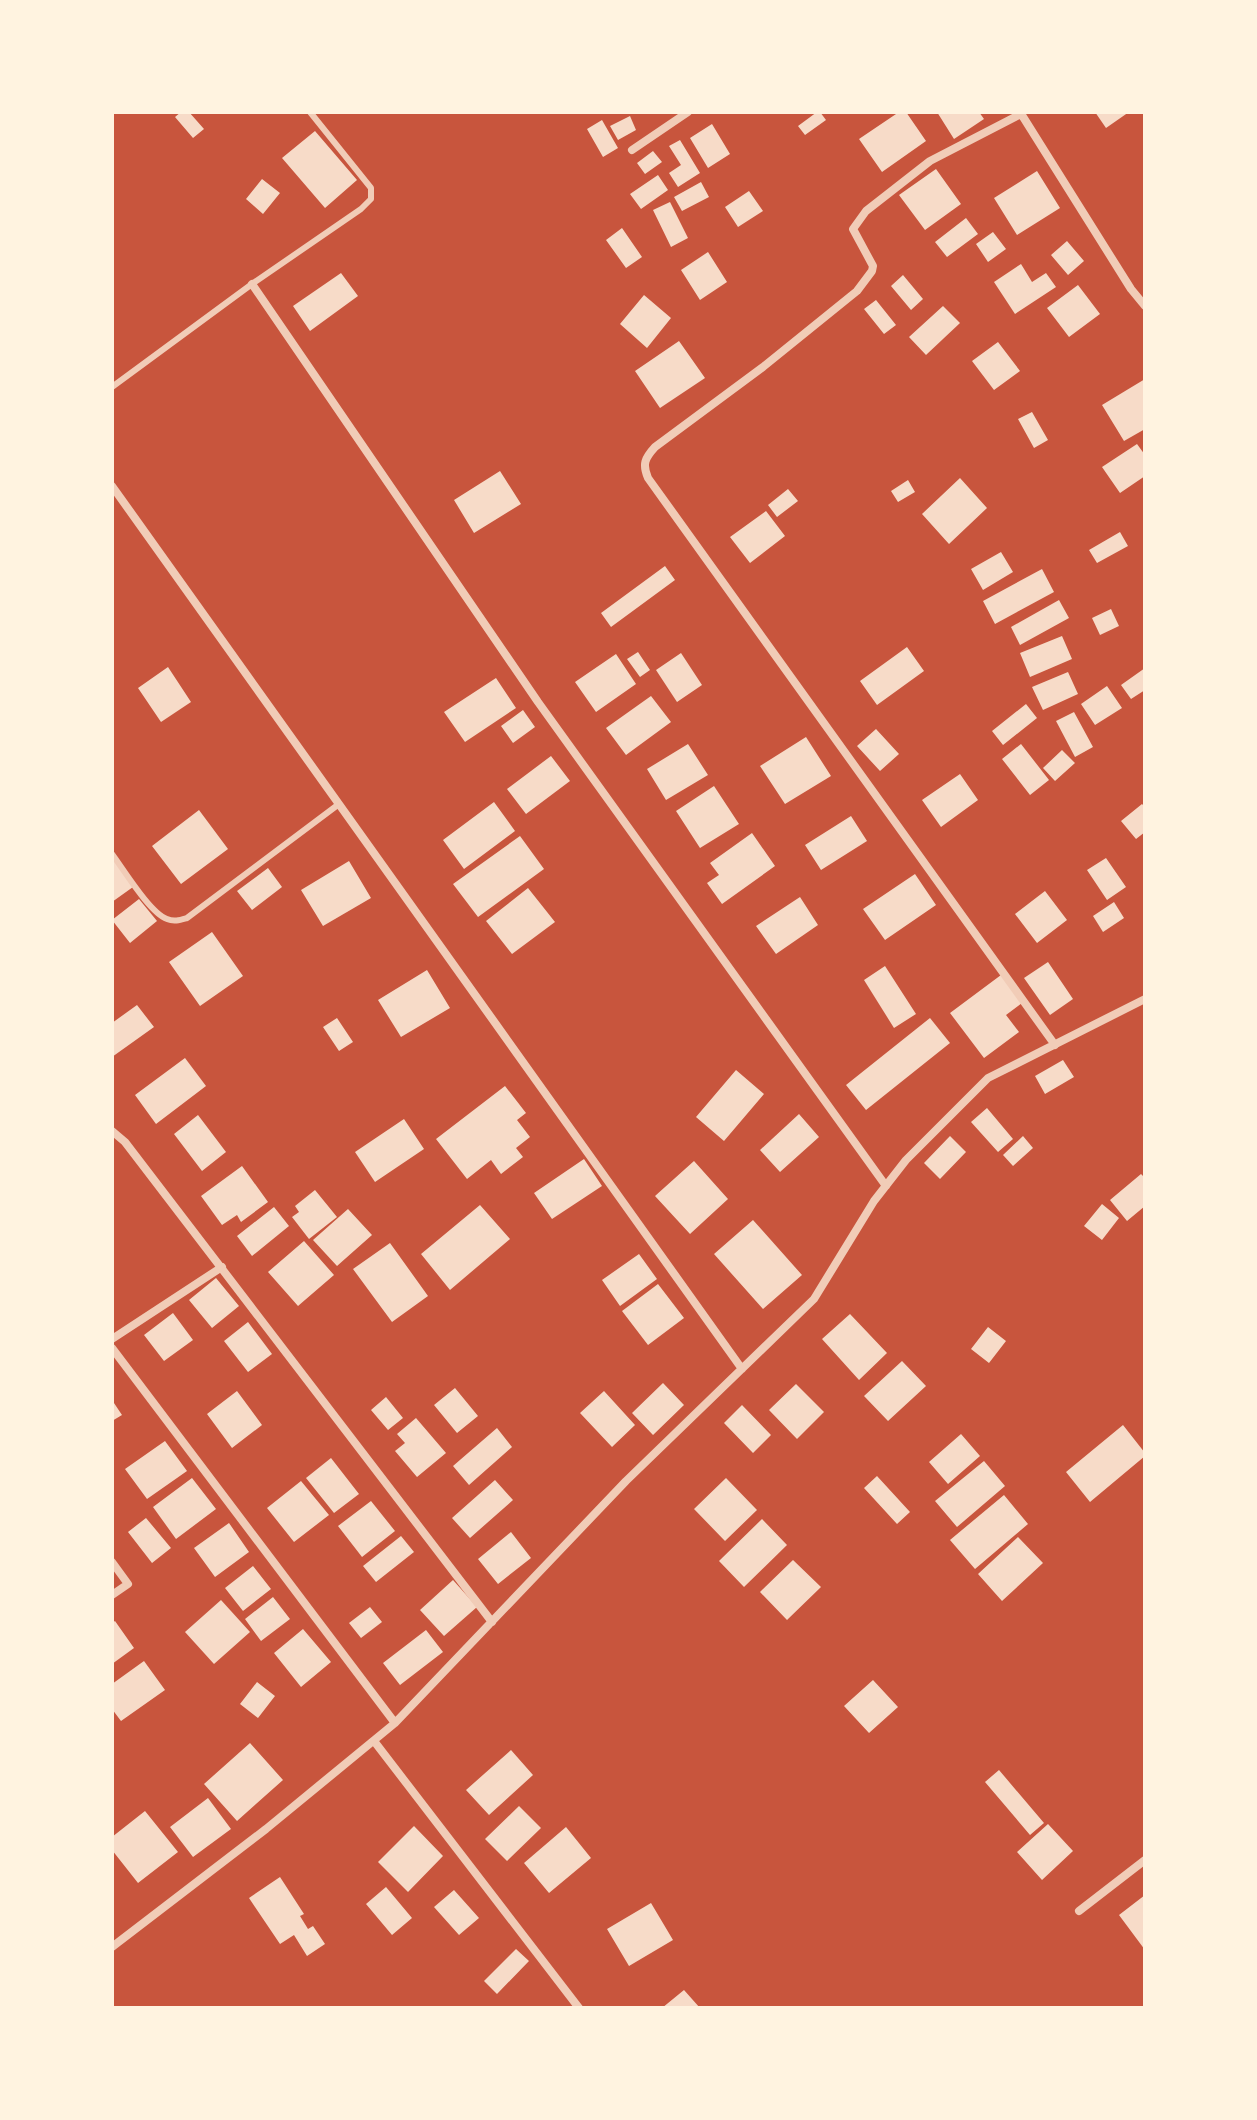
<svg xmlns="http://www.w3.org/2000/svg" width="1257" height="2120" font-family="'PT Sans Narrow',sans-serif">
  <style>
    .building { fill: #f7dbc8 }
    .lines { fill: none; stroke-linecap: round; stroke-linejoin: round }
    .service { stroke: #f1ccb7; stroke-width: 6 }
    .minor { stroke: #f1ccb7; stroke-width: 8 }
  </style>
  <rect width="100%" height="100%" fill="#c8553d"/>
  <path class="building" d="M181 112H189L204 129 193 138 175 117Z
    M817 112H820L826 120 805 135 798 126Z
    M899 112H906L926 141 882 172 859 139Z
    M937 112H979L984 119 954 139Z
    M1095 112H1129L1106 128Z
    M630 116 636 130 618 140 610 126Z
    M602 120 618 148 603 157 587 129Z
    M712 124 730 154 708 168 690 138Z
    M315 131 357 180 325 208 282 158Z
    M680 140 700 173 678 187 669 173 681 165 669 146Z
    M653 151 662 162 645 174 637 163Z
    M936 169 961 204 925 230 899 195Z
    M1037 171 1060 208 1017 235 994 198Z
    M658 175 668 190 641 209 630 194Z
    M262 179 280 193 263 214 246 199Z
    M701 182 709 197 682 211 674 197Z
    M749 191 763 211 738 227 725 207Z
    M670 202 688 238 671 247 653 210Z
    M966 218 978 234 947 257 935 242Z
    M622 228 642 257 626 268 606 240Z
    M993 232 1006 249 988 262 976 244Z
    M1067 241 1084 261 1068 275 1051 255Z
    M708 252 727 282 700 300 681 270Z
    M1021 264 1032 282 1046 273 1056 287 1015 314 994 282Z
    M341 273 358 296 310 331 293 306Z
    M903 275 923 299 911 310 891 286Z
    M1078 285 1100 314 1069 337 1047 308Z
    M644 295 671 318 647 348 620 324Z
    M876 300 896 325 884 334 864 309Z
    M943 306 960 323 926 355 909 337Z
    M679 341 705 378 660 408 635 371Z
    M998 342 1020 371 994 390 972 361Z
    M1145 379V429L1124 441 1102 405Z
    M1032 412 1048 440 1034 448 1018 419Z
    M1137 444 1145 455V476L1120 493 1102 467Z
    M500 471 521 504 474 533 454 500Z
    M960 478 987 508 949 544 922 514Z
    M908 480 915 492 898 502 891 491Z
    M788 489 798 501 777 517 768 505Z
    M766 511 785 536 750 563 730 537Z
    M1120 532 1128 546 1097 563 1089 550Z
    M1001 552 1013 572 983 590 971 569Z
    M665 566 675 580 611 627 601 613Z
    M1042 569 1054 592 995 624 983 601Z
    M1059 600 1069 618 1020 645 1011 627Z
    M1111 609 1119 626 1100 635 1092 618Z
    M1062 636 1072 659 1030 677 1020 653Z
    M907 647 924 671 877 705 860 681Z
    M638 652 650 670 640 677 627 659Z
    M681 653 702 685 677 702 656 670Z
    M616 654 636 684 596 712 575 682Z
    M168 667 191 702 161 722 138 688Z
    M1145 668V690L1131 699 1121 685Z
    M1068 672 1078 694 1043 710 1032 687Z
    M496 678 516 708 465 742 444 712Z
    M1107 686 1122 708 1095 725 1081 704Z
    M651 696 671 722 626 755 606 728Z
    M1026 704 1037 718 1003 745 992 731Z
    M523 710 535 727 513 743 501 726Z
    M1074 712 1093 747 1075 757 1056 721Z
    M876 729 899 754 880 771 857 746Z
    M806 737 831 776 785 804 760 766Z
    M688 744 708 775 666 800 647 769Z
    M1021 744 1049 780 1030 795 1002 759Z
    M1062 750 1075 763 1055 781 1043 768Z
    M551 756 570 781 526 814 507 789Z
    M960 774 978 800 941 827 922 800Z
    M714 786 739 824 700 848 676 811Z
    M494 802 515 831 464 869 443 840Z
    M1142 804 1145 807V832L1136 839 1121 821Z
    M199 810 228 849 181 884 152 846Z
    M851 816 867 841 821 870 805 845Z
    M752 833 775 866 722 904 707 883 719 875 710 863Z
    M520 836 544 869 478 917 453 884Z
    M112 857 133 887 112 902Z
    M1106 858 1126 887 1107 900 1087 870Z
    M349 861 371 898 323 926 301 890Z
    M268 868 282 887 252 910 237 891Z
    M915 874 936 905 885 940 863 909Z
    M528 888 555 922 512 954 486 921Z
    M1045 891 1067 920 1037 943 1015 914Z
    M800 897 818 925 776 954 756 926Z
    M139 899 157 921 130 943 112 920Z
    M1114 902 1124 918 1103 932 1093 916Z
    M212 932 243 976 200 1006 169 962Z
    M1048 962 1073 999 1050 1015 1024 978Z
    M885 966 916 1014 894 1028 864 980Z
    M427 970 450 1008 401 1037 378 1000Z
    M1001 975 1022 1003 1006 1015 1019 1032 984 1058 950 1013Z
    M137 1005 154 1027 112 1057V1023Z
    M337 1018 353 1042 339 1051 323 1027Z
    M930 1018 950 1043 866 1110 846 1085Z
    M185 1058 206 1086 156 1124 135 1095Z
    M1063 1060 1074 1077 1045 1094 1035 1076Z
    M736 1070 764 1094 724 1141 696 1117Z
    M505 1086 526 1113 517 1120 530 1137 516 1148 523 1157 501 1174 491 1160 467 1179 436 1139Z
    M987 1108 1013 1139 998 1152 971 1122Z
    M799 1114 819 1137 780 1172 760 1150Z
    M198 1115 226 1152 202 1171 174 1134Z
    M404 1119 424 1149 375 1182 355 1152Z
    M950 1136 966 1152 940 1179 924 1163Z
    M1023 1136 1033 1148 1013 1166 1003 1155Z
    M584 1159 602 1186 552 1219 534 1193Z
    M694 1161 728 1199 690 1234 655 1196Z
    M242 1166 268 1202 241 1222 237 1215 222 1225 201 1196Z
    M1141 1174 1145 1178V1206L1127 1221 1110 1200Z
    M315 1190 337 1217 309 1239 292 1217 299 1212 295 1206Z
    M1102 1204 1119 1218 1102 1240 1084 1226Z
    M480 1205 510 1239 450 1290 421 1254Z
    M274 1207 289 1226 252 1256 237 1236Z
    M348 1209 372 1235 337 1266 313 1240Z
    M753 1220 802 1275 763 1309 714 1254Z
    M304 1241 334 1275 298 1306 268 1272Z
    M390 1243 428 1296 392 1322 353 1269Z
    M639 1254 657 1279 620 1306 602 1280Z
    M216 1278 239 1306 212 1328 189 1300Z
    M658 1284 684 1318 648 1345 622 1311Z
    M173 1313 193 1340 164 1361 144 1335Z
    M850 1314 887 1353 859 1380 822 1339Z
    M248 1322 272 1354 248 1372 224 1341Z
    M988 1327 1006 1341 989 1363 971 1349Z
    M902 1361 926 1386 888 1421 864 1396Z
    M663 1383 684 1405 653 1435 632 1413Z
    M796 1384 824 1412 797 1439 769 1410Z
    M455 1388 478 1416 457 1433 434 1405Z
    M237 1391 262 1425 232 1448 207 1414Z
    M604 1391 635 1425 612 1447 580 1413Z
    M386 1397 403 1418 388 1430 371 1410Z
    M112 1400 122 1415 112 1421Z
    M742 1405 771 1435 753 1453 724 1423Z
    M416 1418 446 1453 417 1477 395 1451 405 1443 397 1434Z
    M1123 1425 1145 1453V1456L1090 1502 1066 1472Z
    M497 1428 512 1447 469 1485 453 1466Z
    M961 1434 980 1456 948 1484 929 1462Z
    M165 1441 187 1471 147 1499 125 1469Z
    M331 1458 359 1494 334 1513 306 1478Z
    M984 1461 1005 1486 957 1527 935 1501Z
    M877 1476 910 1512 897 1524 864 1488Z
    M192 1478 216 1509 176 1539 153 1507Z
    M726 1478 757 1510 725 1541 694 1509Z
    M495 1480 513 1500 470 1538 452 1518Z
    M301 1481 329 1515 294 1542 267 1508Z
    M1004 1495 1028 1524 975 1569 950 1540Z
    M371 1501 395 1531 362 1557 338 1526Z
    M146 1518 171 1548 152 1563 128 1532Z
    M762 1519 787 1545 744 1587 719 1561Z
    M229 1523 249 1552 215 1577 194 1548Z
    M511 1532 531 1558 498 1584 478 1559Z
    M401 1536 414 1552 376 1582 363 1566Z
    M1018 1537 1043 1563 1002 1601 978 1574Z
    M793 1560 821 1587 787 1620 760 1592Z
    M253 1566 271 1589 243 1611 225 1588Z
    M453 1580 477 1607 444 1636 420 1610Z
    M273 1597 290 1619 261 1641 245 1619Z
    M221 1600 250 1632 214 1664 185 1632Z
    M370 1607 382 1622 361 1638 349 1623Z
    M115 1621 134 1648 112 1664V1623Z
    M303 1629 331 1662 301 1687 274 1653Z
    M426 1630 443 1652 400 1685 383 1663Z
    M144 1661 165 1690 121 1721 112 1709V1684Z
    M873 1680 898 1707 869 1733 844 1706Z
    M257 1682 275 1696 258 1718 240 1704Z
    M250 1743 283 1780 237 1821 204 1784Z
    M511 1750 533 1775 489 1815 466 1790Z
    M999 1770 1044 1823 1030 1835 985 1782Z
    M208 1798 231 1829 193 1857 170 1827Z
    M519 1806 541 1828 507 1861 485 1839Z
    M145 1811 178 1852 138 1883 112 1850V1837Z
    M1048 1824 1073 1851 1042 1880 1017 1852Z
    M414 1826 443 1856 408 1892 378 1862Z
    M566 1827 591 1858 549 1893 524 1863Z
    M280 1877 304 1914 300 1916 308 1929 313 1926 325 1944 307 1956 294 1935 280 1944 249 1898Z
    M386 1887 412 1918 392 1935 366 1904Z
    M454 1890 479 1918 459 1935 434 1907Z
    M1145 1895V1950L1119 1915Z
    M651 1903 673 1940 629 1966 607 1929Z
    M516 1949 529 1961 497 1994 484 1981Z
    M684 1990 700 2008H662Z"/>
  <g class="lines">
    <path class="service" d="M112 387 252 284 361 209 371 199V188L310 112
      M112 854C124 870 150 913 167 919 174 922 180 920 187 918L339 804"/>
    <path class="minor" d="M1020 112 1131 289 1145 306
      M1021 114 930 161 866 211 853 229 873 266 872 271 857 291 763 367 655 447C645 458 642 464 648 478L1055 1045
      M632 150 688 112
      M252 284 538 702 886 1186
      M112 486 742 1369
      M112 1131 125 1142 492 1622
      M112 1339 222 1267
      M112 1348 395 1723
      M112 1562 128 1584 112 1595
      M374 1741 579 2008
      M1079 1911 1145 1860
      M112 1947 266 1829 395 1723 626 1481 814 1299 874 1201 906 1160 988 1078 1145 999"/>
  </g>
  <rect width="1257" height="2120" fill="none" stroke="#fff3e0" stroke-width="228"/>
</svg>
